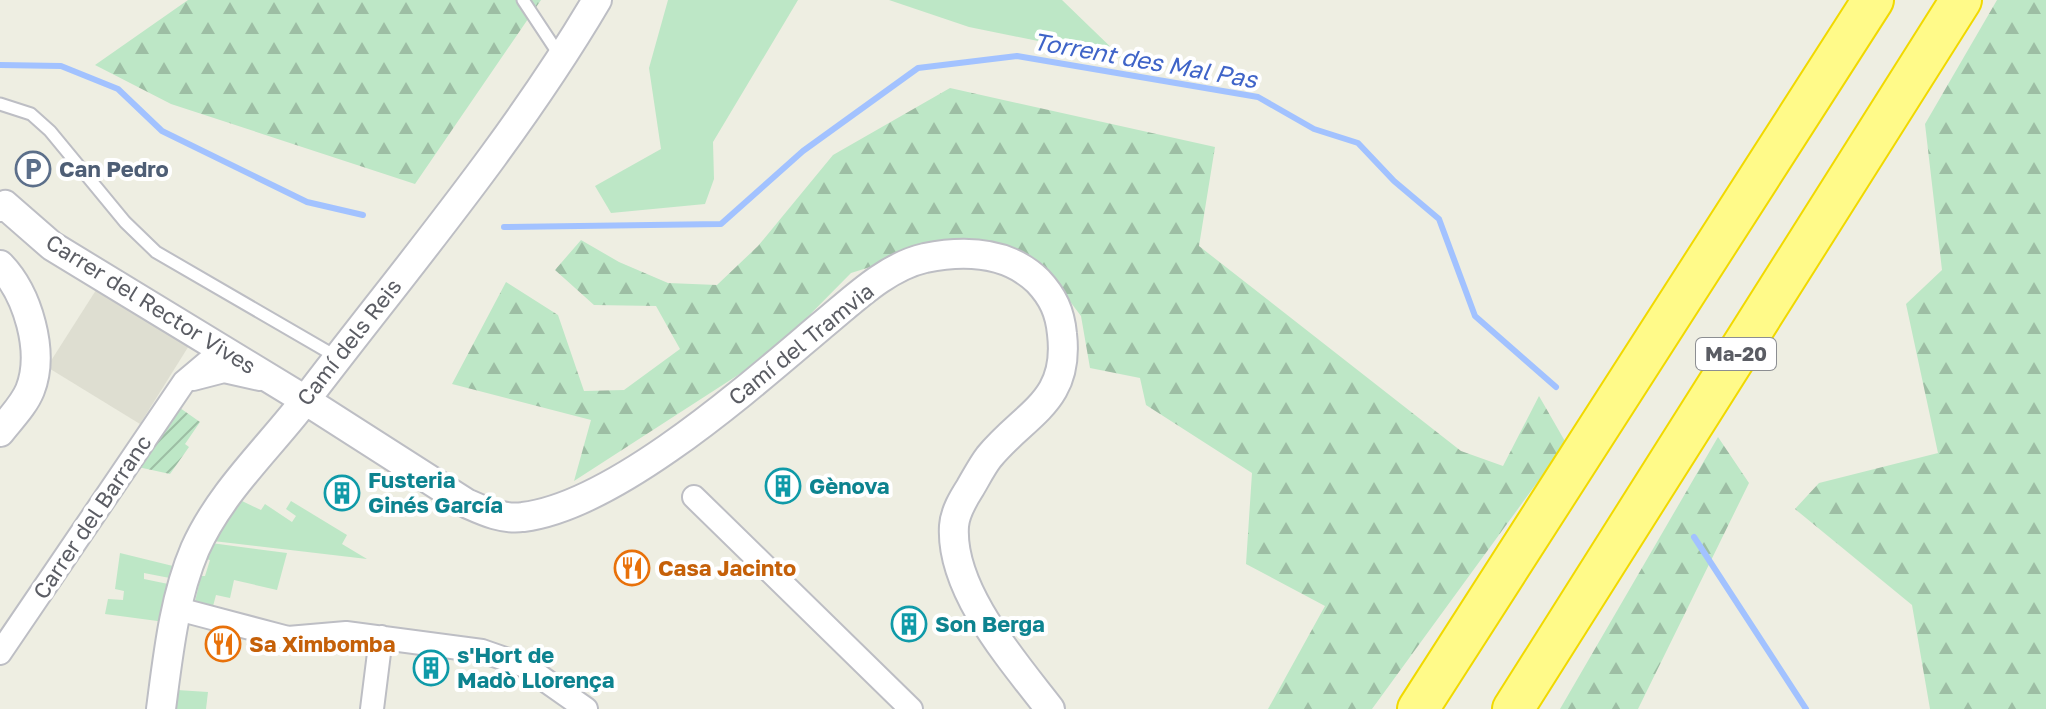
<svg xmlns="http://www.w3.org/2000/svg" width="2046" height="709" font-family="'Golos Text',sans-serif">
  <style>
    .education { fill: #deded1 }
    .grass { fill: #bde7c6 }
    .forest { fill: url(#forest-firs) }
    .garden { fill: url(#garden-furrows) }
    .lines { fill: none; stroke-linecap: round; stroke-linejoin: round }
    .stream { stroke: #a2c2ff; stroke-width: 6 }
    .service-casing { stroke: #bdbec4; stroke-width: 15 }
    .minor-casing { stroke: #bdbec4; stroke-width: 26 }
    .tertiary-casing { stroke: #bdbec4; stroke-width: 32 }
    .motorway-casing { stroke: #f1d900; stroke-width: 44 }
    .service { stroke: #fff; stroke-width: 11 }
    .minor { stroke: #fff; stroke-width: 22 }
    .tertiary { stroke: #fff; stroke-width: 28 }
    .motorway { stroke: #fffa89; stroke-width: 40 }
    .labels { text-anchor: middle; stroke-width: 8; stroke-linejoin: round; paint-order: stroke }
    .shield { fill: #fff; stroke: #8c8e92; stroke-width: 2 }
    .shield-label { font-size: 20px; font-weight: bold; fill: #5b5d64 }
    .service-label { font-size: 22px; font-weight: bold; fill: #4e5e75; stroke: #fff; text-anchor: start }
    .street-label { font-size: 22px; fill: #5b5d64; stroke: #fff }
    .culture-label { font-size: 22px; font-weight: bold; fill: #0d838f; stroke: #fff; text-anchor: start }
    .food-label { font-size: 22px; font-weight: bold; fill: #c56008; stroke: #fff; text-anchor: start }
    .water-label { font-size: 24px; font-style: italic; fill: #3f64c8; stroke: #fff }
  </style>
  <defs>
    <pattern id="forest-firs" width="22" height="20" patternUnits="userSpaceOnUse" patternTransform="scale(2)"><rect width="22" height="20" fill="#bde7c6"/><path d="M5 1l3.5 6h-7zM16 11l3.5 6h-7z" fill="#9dbea4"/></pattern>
    <pattern id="garden-furrows" width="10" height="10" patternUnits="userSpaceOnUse" patternTransform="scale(2)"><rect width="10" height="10" fill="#bde7c6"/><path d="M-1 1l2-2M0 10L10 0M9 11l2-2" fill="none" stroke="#9dbea4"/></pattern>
  </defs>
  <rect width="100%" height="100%" fill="#eeeee2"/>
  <path class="education" d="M98 287 190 344 140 424 47 367Z"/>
  <path class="grass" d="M668 0H798L713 142 714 179 705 204 611 213 595 186 661 149 649 68Z
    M889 0H1062L1122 58 969 27Z
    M242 501 261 510 265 504 292 522 296 516 286 509 291 501 347 535 342 544 367 559 213 541Z
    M211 543 287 553 277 590 234 580 230 598 216 595 212 610 194 606 201 576H205L210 560 205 559Z
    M120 553 177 567 175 579 144 573V579L173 585 165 622 105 614 108 599 123 600 124 591 115 589Z
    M177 690 208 692 206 709H175Z"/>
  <path class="forest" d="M188 0H541L415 184 171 104 95 65Z
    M1997 0H2046V709H1930L1912 605 1795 509 1819 483 1938 453 1906 304 1942 270 1925 124Z
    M950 88 1215 147 1199 246 1461 451 1503 466 1539 396 1566 443 1372 709H1268L1325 606 1246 564 1252 473 1146 405 1140 378 1090 368 1081 316 1047 271 915 253 851 273 772 353 574 481 591 420 452 384 506 282 558 315 584 391 624 390 680 349 656 306 594 305 555 270 581 240 619 262 668 283 717 285 758 246 833 155Z
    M1718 437 1749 483 1638 709H1560Z"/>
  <path class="garden" d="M180 408 200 422 185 444 189 447 170 474 138 467Z"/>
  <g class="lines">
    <path class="stream" d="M0 65 61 66 118 89 162 131 307 202 363 215
      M504 227 721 224 803 151 918 68 1017 56 1258 97 1314 129 1358 143 1394 181 1439 219 1475 316 1556 387
      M1694 537 1806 709"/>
    <g class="service-casing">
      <path id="service" d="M523 0 560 56
        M0 104 31 114 50 131 125 222 156 252 337 357"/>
    </g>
    <g class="minor-casing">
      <path id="minor" d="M193 379 224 371 260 379
        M694 497 911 709
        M178 609 288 638 346 633 482 651 525 666 586 709
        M0 653 184 382 222 350
        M372 709 381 637"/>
    </g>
    <g class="tertiary-casing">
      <path id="tertiary" d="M0 207 5 205 52 246 305 400 466 503C484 511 503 520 523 517 615 506 749 387 820 327 851 302 885 267 925 258 965 250 1008 252 1038 281 1053 297 1060 312 1062 334 1070 402 1025 413 989 457 982 466 976 478 970 488 963 499 955 512 954 526 950 590 1013 661 1050 709
        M0 265C28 294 45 352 30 390 24 405 10 419 0 432
        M161 709C168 656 174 598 195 549 221 491 269 448 307 398 406 268 514 141 597 0"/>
    </g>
    <g class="motorway-casing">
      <path id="motorway" d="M1418 709 1873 0
        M1513 709 1961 0"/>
    </g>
    <use href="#service" class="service"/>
    <use href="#minor" class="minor"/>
    <use href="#tertiary" class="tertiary"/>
    <use href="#motorway" class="motorway"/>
  </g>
  <defs>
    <g id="parking-ring" transform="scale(1.8)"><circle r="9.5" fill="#fff" stroke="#5c6f8a" stroke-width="1.5"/><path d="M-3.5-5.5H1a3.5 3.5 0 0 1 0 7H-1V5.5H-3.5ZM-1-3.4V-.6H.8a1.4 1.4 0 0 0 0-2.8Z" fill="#5c6f8a"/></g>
    <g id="building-ring" transform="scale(1.8)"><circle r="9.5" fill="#fff" stroke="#0f9aa8" stroke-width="1.5"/><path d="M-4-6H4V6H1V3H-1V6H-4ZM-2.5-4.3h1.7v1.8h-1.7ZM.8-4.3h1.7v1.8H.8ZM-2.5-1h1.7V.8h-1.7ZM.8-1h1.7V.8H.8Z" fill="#0f9aa8"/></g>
    <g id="restaurant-ring" transform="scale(1.8)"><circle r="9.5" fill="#fff" stroke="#e8710a" stroke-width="1.5"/><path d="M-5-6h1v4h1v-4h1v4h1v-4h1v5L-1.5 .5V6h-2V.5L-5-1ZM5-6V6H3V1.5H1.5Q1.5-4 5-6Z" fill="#e8710a"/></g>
  </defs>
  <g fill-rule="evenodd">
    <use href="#parking-ring" x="33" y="169"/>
    <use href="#building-ring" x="783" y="486"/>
    <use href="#building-ring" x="342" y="493"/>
    <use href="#restaurant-ring" x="632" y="568"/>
    <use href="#building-ring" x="909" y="624"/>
    <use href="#restaurant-ring" x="223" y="644"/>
    <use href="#building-ring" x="431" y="668"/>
  </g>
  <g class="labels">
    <rect class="shield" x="1696" y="338" width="80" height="32" rx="6"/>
    <g class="shield-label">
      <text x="1736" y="361">Ma-20</text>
    </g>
    <g class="service-label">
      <text x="59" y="177">Can Pedro</text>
    </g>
    <g class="street-label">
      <text transform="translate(151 304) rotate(32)" y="8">Carrer del Rector Vives</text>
      <text transform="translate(349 342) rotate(-52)" y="8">Camí dels Reis</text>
      <text transform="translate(801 344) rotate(-39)" y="8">Camí del Tramvia</text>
      <text transform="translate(92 517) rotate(-56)" y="8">Carrer del Barranc</text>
    </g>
    <g class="culture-label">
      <text x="368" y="488">Fusteria<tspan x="368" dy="25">Ginés García</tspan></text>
      <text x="809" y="494">Gènova</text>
      <text x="935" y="632">Son Berga</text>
      <text x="457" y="663">s'Hort de<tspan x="457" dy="25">Madò Llorença</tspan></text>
    </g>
    <g class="food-label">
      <text x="658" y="576">Casa Jacinto</text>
      <text x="249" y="652">Sa Ximbomba</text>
    </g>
    <g class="water-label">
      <text transform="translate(1145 61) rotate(10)" y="8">Torrent des Mal Pas</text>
    </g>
  </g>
</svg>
